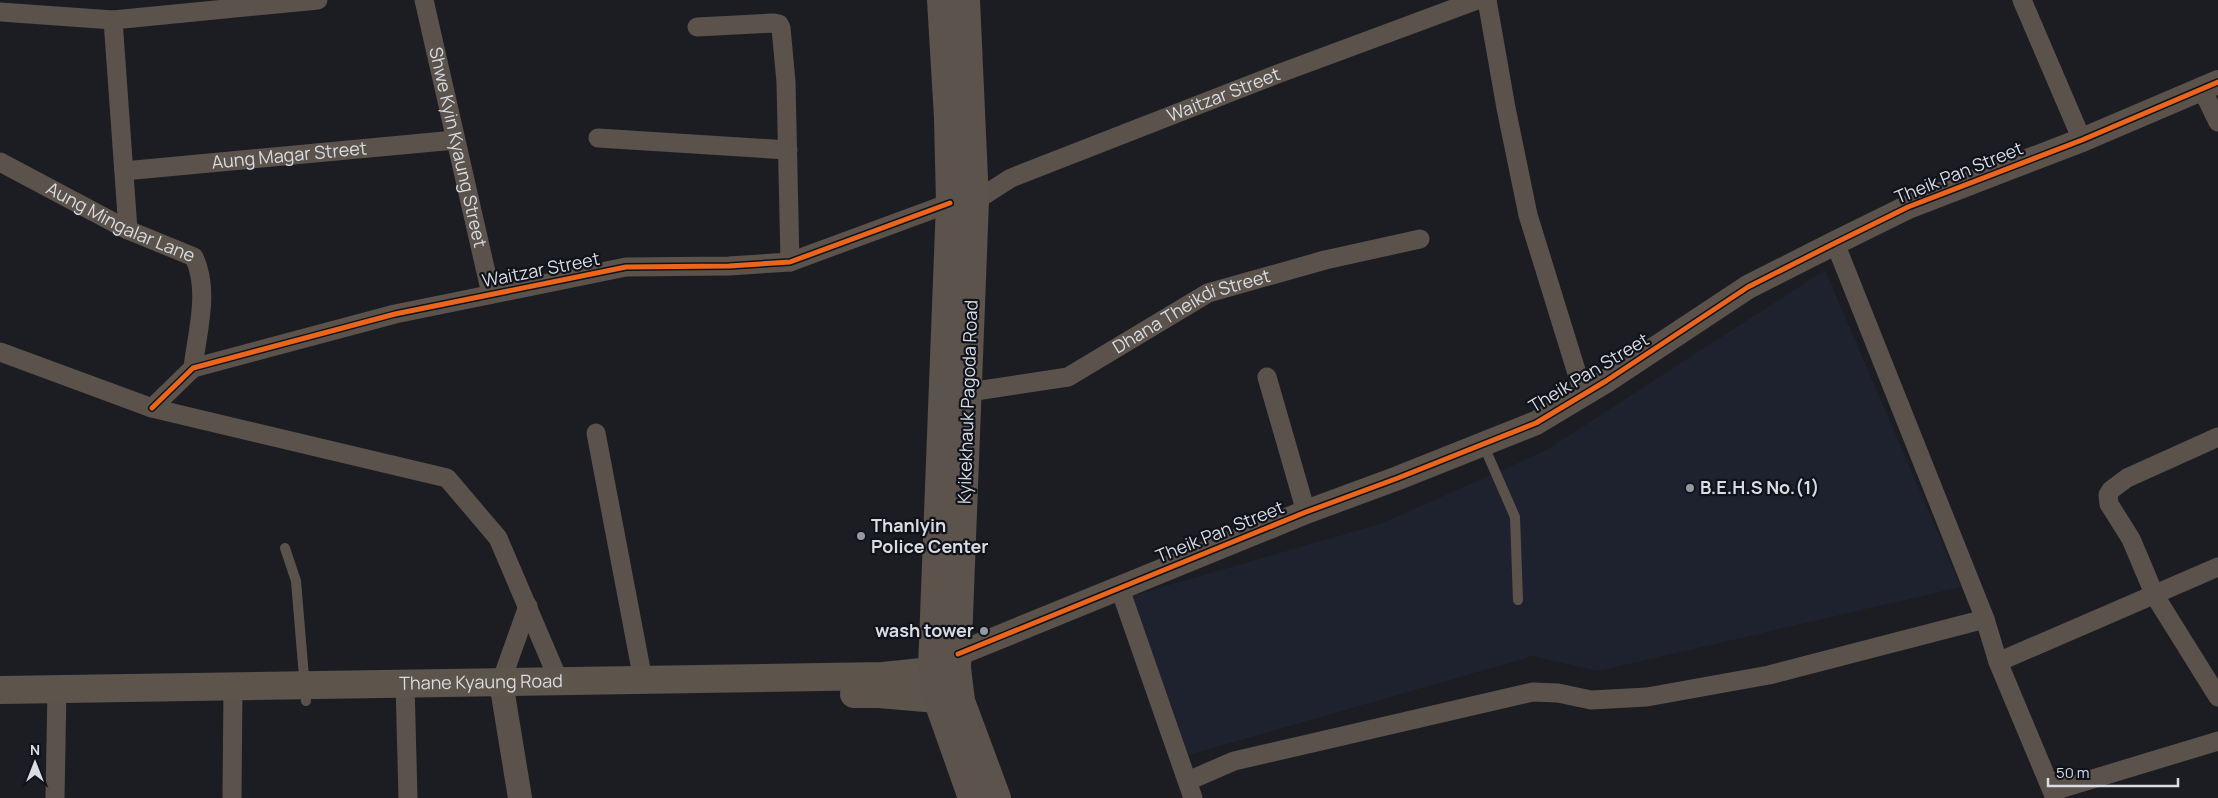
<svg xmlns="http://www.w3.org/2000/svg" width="2218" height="798" font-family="Manrope,sans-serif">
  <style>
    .built { fill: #1e222f }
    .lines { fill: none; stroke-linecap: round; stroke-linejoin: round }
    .service { stroke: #5b534b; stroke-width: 10 }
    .minor { stroke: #5b534b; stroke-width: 19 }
    .tertiary { stroke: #5b534b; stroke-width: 24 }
    .secondary { stroke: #5d544c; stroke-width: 28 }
    .primary { stroke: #5c534c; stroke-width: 28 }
    .cycleway-casing { stroke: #10131b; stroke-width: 8 }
    .cycleway { stroke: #eb651d; stroke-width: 5 }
    .poi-dot { fill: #97999f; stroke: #10131b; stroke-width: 2 }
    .labels { text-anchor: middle; stroke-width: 4.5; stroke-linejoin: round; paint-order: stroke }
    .street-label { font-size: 18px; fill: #d9dce2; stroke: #10131b }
    .poi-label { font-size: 18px; font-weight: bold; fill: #d9dce2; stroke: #10131b; text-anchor: start }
  </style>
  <rect width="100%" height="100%" fill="#1c1d22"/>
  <path class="built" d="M1825 270 1961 587 1598 671 1533 656 1188 755 1131 596 1380 524 1545 451Z"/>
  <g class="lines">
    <path class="service" d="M1483 444 1515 517 1518 600
      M285 548 296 581 306 701"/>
    <g class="minor">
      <path id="s1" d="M424 0 491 294"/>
      <path d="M1487 0 1506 108 1528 215 1584 396"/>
      <path d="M2022 0 2082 140"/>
      <path d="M0 12 113 20 318 0"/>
      <path d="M113 20 128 230"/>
      <path d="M697 27 774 23 779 24 781 28 786 82 790 262"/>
      <path d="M2202 89 2218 122"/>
      <path d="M598 138 788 150"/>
      <path id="s2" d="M0 162 128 230 194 257C210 291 197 332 193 368"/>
      <path id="s3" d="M124 171 455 140"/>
      <path id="s4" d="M975 201 1011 178 1275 75 1477 0"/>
      <path d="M1835 243 1985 619 1998 662 2055 798"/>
      <path d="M0 352 152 408 447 478 498 538 559 681"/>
      <path d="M1267 377 1306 512"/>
      <path id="s5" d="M969 392 1068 377 1208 293 1325 260 1420 239"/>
      <path d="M152 408 193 368 395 314 626 267 729 266 790 262 950 203"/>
      <path d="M596 433 643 680"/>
      <path d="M2218 437 2127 478 2111 490 2108 495 2109 504 2131 539 2155 596 2218 697"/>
      <path d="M1120 589 1193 798"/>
      <path d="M1998 662 2218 567"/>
      <path d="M501 682 528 606"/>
      <path d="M405 683 408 798"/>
      <path d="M1188 781 1234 761 1533 692 1558 693 1591 700 1647 697 1769 675 1985 619"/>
      <path d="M2053 791 2218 741"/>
      <path d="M55 798 57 689"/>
      <path d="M232 798 233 687"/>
    </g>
    <path class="tertiary" d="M958 654 1306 512 1398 478 1536 423 1606 381 1748 287 1835 243 1908 207 2082 140 2218 82
      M501 682 520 798"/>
    <g class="secondary">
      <path id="s6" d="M0 690 883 676 922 672 952 657"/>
      <path d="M854 694H879L961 701"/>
    </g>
    <path class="primary" d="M941 0 948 118 950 203 932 668 937 699 972 798
      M966 0 975 201 957 668 961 701 997 798"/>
    <g class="cycleway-casing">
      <path id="cycleway" d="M152 408 193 368 395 314 626 267 729 266 790 262 950 203
        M958 654 1306 512 1398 478 1536 423 1606 381 1748 287 1835 243 1908 207 2082 140 2218 82"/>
    </g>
    <use href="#cycleway" class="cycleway"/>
  </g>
  <g class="poi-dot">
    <circle cx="1690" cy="488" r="5"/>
    <circle cx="861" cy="536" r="5"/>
    <circle cx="984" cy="631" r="5"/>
  </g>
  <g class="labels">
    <g class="street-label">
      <text dy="6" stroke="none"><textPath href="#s4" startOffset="271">Waitzar Street</textPath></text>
      <text dy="6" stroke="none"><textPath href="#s1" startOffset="151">Shwe Kyin Kyaung Street</textPath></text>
      <text dy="6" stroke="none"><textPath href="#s3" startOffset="166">Aung Magar Street</textPath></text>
      <text transform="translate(1959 173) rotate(-22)" y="6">Theik Pan Street</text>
      <text dy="6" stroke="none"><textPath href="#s2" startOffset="135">Aung Mingalar Lane</textPath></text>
      <text transform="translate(541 270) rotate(-11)" y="6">Waitzar Street</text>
      <text dy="6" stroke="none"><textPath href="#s5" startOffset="241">Dhana Theikdi Street</textPath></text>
      <text transform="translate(1589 373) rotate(-31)" y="6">Theik Pan Street</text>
      <text transform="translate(968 402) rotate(-88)" y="6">Kyikekhauk Pagoda Road</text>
      <text transform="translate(1220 532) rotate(-22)" y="6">Theik Pan Street</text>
      <text dy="6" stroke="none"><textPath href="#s6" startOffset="481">Thane Kyaung Road</textPath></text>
    </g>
    <g class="poi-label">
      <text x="1700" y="494">B.E.H.S No.(1)</text>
      <text x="871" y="532">Thanlyin<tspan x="871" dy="21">Police Center</tspan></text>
      <text x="974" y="637" text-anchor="end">wash tower</text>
    </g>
  </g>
  <g transform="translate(35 763)" stroke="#10131b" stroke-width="4" paint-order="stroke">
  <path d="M0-4L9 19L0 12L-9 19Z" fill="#d9dce2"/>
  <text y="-8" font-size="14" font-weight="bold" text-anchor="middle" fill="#d9dce2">N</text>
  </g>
  <path d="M2048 778v8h130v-8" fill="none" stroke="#d9dce2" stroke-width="2.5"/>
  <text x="2056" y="778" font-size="15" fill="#d9dce2" stroke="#10131b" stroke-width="4" paint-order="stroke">50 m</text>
</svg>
